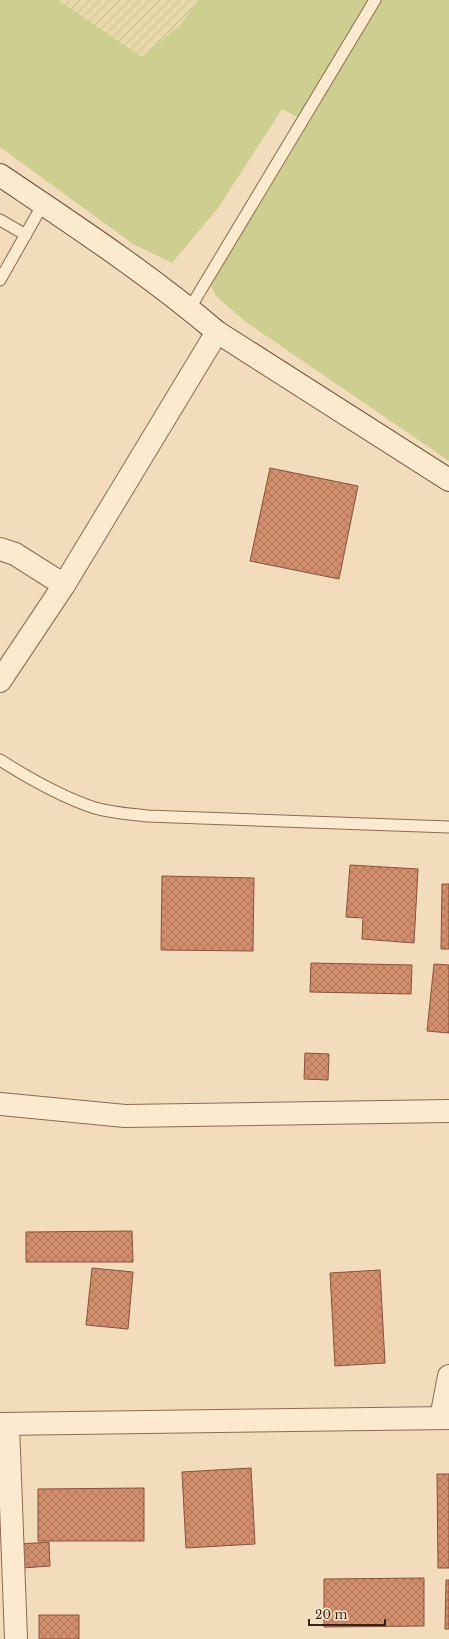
<svg xmlns="http://www.w3.org/2000/svg" width="449" height="1639" font-family="'Libre Baskerville',serif">
  <style>
    .farmland { fill: url(#farmland-furrows) }
    .grass { fill: #cdcf8e }
    .building { fill: url(#building-cross-hatch); stroke: #8a5138 }
    .lines { fill: none; stroke-linecap: round; stroke-linejoin: round }
    .lane-casing { stroke: #896c54; stroke-width: 13 }
    .street-casing { stroke: #896c54; stroke-width: 24 }
    .secondary-casing { stroke: #6b4d37; stroke-width: 24 }
    .lane { stroke: #fceace; stroke-width: 11 }
    .street { stroke: #fceace; stroke-width: 22 }
    .secondary { stroke: #fceace; stroke-width: 22 }
  </style>
  <defs>
    <pattern id="farmland-furrows" width="10" height="10" patternUnits="userSpaceOnUse"><rect width="10" height="10" fill="#e7d8a8"/><path d="M-1 1l2-2M0 10L10 0M9 11l2-2" fill="none" stroke="#c7b990"/></pattern>
    <pattern id="building-cross-hatch" width="8" height="8" patternUnits="userSpaceOnUse"><rect width="8" height="8" fill="#d38f6d"/><path d="M0 0l8 8M0 8l8-8" fill="none" stroke="#ac7559"/></pattern>
  </defs>
  <rect width="100%" height="100%" fill="#f1dcbb"/>
  <path class="farmland" d="M58 0H198L181 24 142 57Z"/>
  <path class="grass" d="M0 0H58L142 57 181 24 198 0H449V461L246 322 216 296 211 286V266L306 121 282 109 218 208 172 263 133 244 0 147Z"/>
  <path class="building" d="M270 468 358 486 339 579 250 561Z
    M350 865 418 869 414 943 362 939 363 918 346 917Z
    M162 876 254 878 253 951 161 950Z
    M442 884H449V949H441Z
    M311 963 412 965 411 994 310 992Z
    M434 964 449 965V1033L427 1031Z
    M305 1053 329 1054 328 1080 304 1079Z
    M132 1231 133 1262H26V1232Z
    M92 1268 133 1272 128 1329 86 1325Z
    M380 1270 385 1363 335 1366 330 1273Z
    M251 1468 255 1544 186 1548 182 1472Z
    M437 1474H449V1568H438Z
    M144 1488V1541H38V1489Z
    M49 1542 50 1566 22 1568 21 1544Z
    M424 1578V1626L324 1627V1579Z
    M446 1580H449V1629H445Z
    M39 1615H79V1639H39Z"/>
  <g class="lines">
    <g class="lane-casing">
      <path id="lane" d="M0 220 26 235
        M0 280 43 204
        M190 308 375 0
        M0 760C30 779 61 797 95 808 112 813 130 814 147 816L449 827"/>
    </g>
    <g class="street-casing">
      <path id="street" d="M0 549 15 554 64 585
        M0 681 64 585 217 332
        M0 1104 125 1116 449 1111
        M441 1418 449 1376
        M0 1424 449 1418
        M8 1425 16 1639"/>
    </g>
    <g class="secondary-casing">
      <path id="secondary" d="M0 175C74 225 149 274 217 332L449 480"/>
    </g>
    <use href="#lane" class="lane"/>
    <use href="#street" class="street"/>
    <use href="#secondary" class="secondary"/>
  </g>
  <path d="M309 1619v6h76v-6" fill="none" stroke="#37251a" stroke-width="2"/>
  <text x="315" y="1619" font-size="12" fill="#37251a" stroke="#f8e7cb" stroke-width="3" paint-order="stroke">20 m</text>
</svg>
